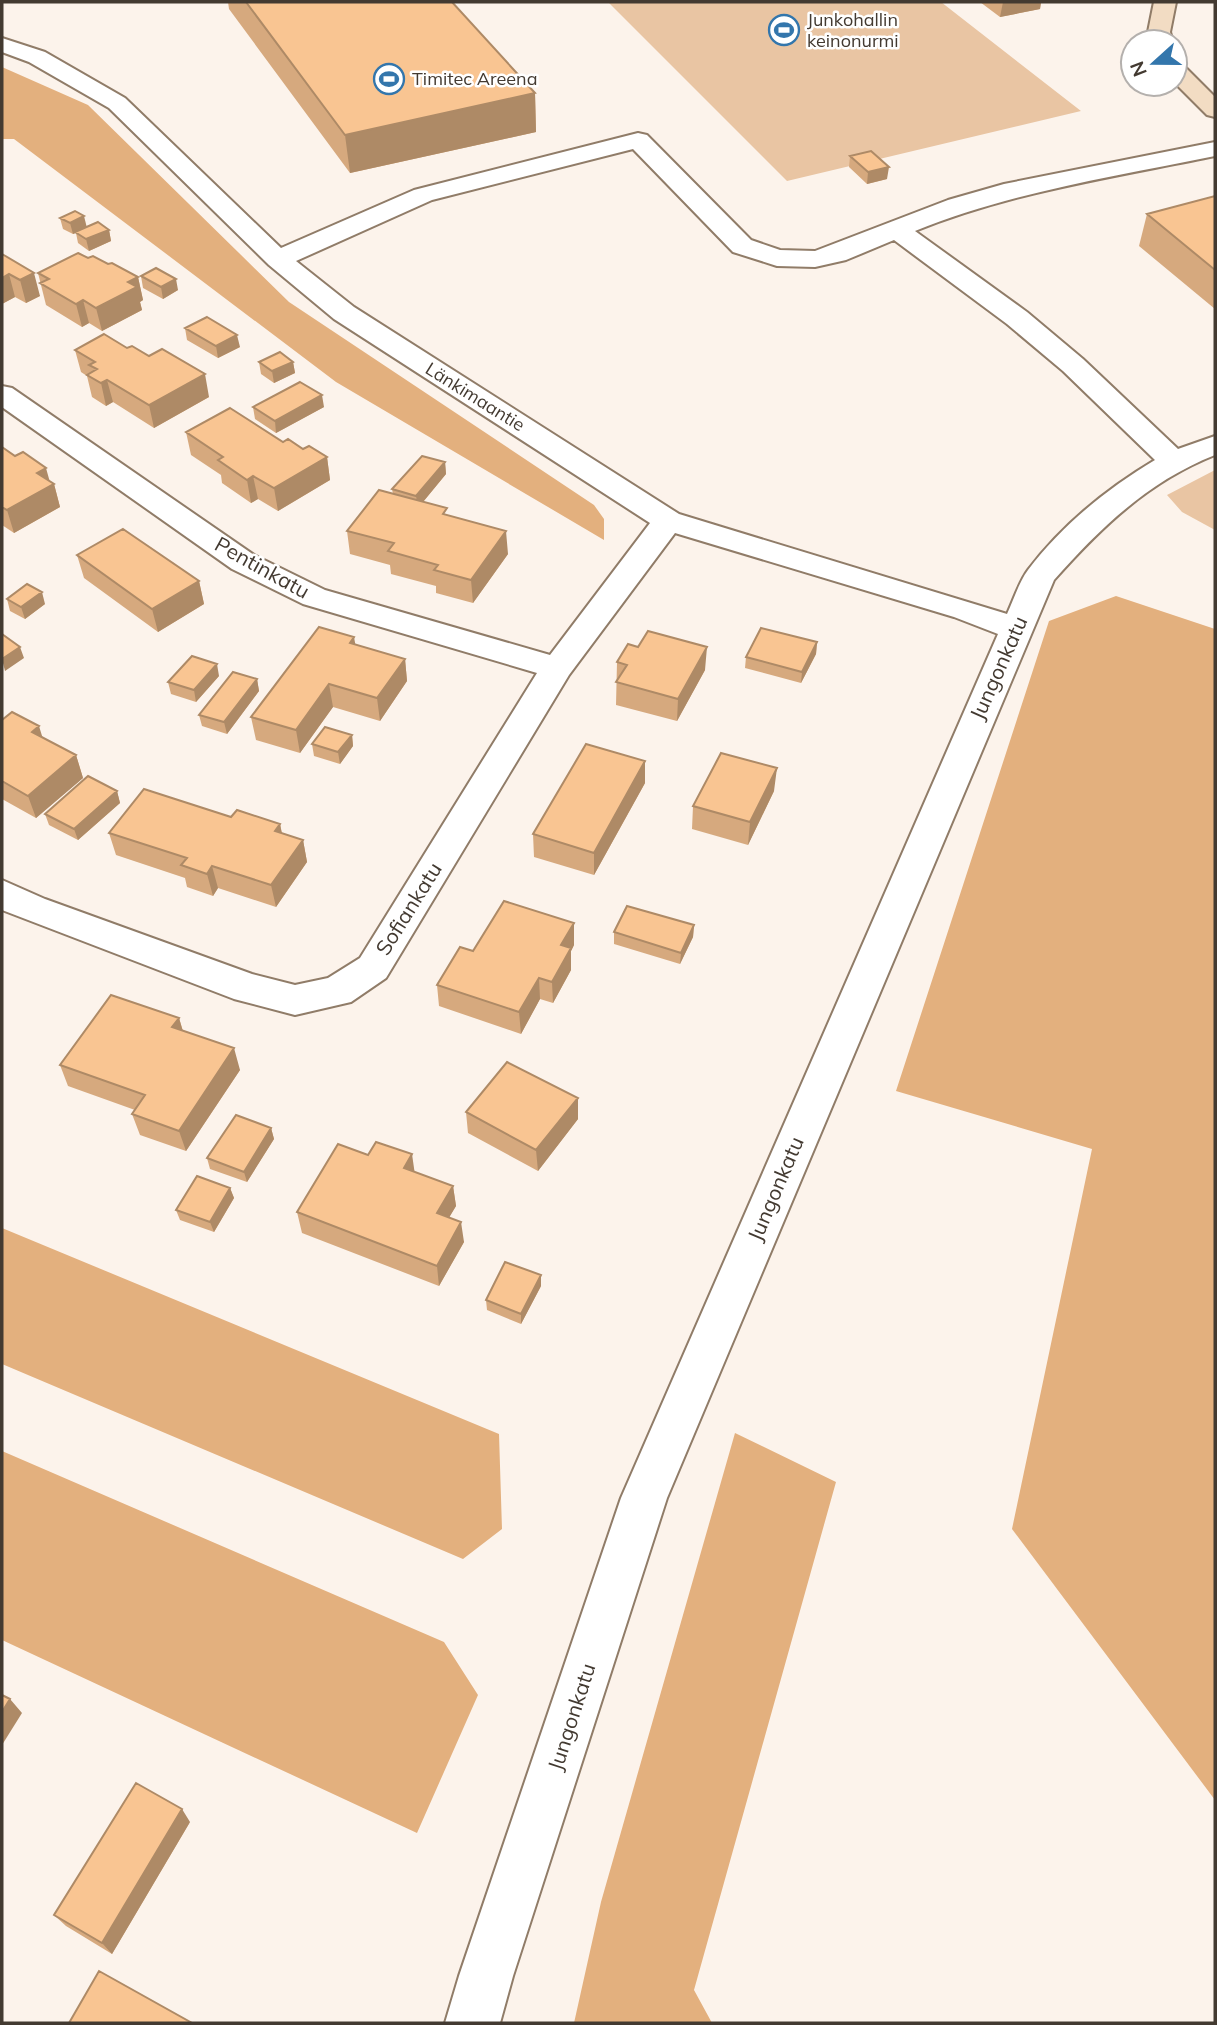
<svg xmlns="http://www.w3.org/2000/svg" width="1217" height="2025" font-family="Mulish,sans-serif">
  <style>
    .green { fill: #e9c5a3 }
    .forest { fill: #e3b07e }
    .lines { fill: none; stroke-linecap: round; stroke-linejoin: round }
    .street-casing { stroke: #907c68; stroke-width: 4 }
    .secondary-casing { stroke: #907c68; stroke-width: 4 }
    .street { fill: #fff; fill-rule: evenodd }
    .secondary { fill: #f2dcc3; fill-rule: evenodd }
    .wall { fill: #d6a97e }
    .shaded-wall { fill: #ae8a66 }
    .building { fill: #f9c592; stroke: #ae8a66; stroke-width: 2 }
    .labels { text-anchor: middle; stroke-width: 5; stroke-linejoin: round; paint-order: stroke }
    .far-poi-label { font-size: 18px; fill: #433a31; stroke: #fff; text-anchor: start }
    .far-street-label { font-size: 18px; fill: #433a31; stroke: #fff }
    .street-label { font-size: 21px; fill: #433a31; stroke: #fff }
  </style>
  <rect width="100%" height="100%" fill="#fcf3eb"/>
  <path class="green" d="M608 2H941L1081 111 787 181Z
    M1215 470V530L1182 512 1167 495Z"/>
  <path class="forest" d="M2 67 88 105 289 302 594 505 604 519V540L336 382 14 139H2Z
    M1116 596 1215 629V1800L1012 1529 1092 1149 896 1091 1049 621Z
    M2 1228 499 1434 502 1529 463 1559 2 1364Z
    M735 1433 836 1482 694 1990 712 2023H574L601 1902Z
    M2 1451 444 1642 478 1695 417 1833 2 1640Z"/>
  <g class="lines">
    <g class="street-casing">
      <path id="street" d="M2 38 45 52 125 98 281 248 414 190 638 133 647 135 751 240 780 250 815 251 948 200 1004 184 1215 142V156C1113 177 1011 192 915 231L1027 312 1083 359 1178 449 1215 436V455C1149 481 1101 527 1054 580L667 1498 513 1976 500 2023H445L459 1976 621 1498 998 634 954 617 675 533 569 675 386 978 351 1002 295 1015 234 999 2 910V880L45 899 252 974 295 985 328 978 360 958 537 673 303 604 232 569 2 407V386L12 388 254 555 325 590 550 655 650 523 334 319 269 265 109 108 29 62 2 52ZM633 149 733 252 777 266 815 267 846 260 894 240 1007 324 1063 371 1155 460C1108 488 1062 525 1028 570 1019 582 1014 599 1007 614L679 514 354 307 296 261 432 200Z"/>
    </g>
    <g class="secondary-casing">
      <path id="secondary" d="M1154 2H1176L1170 32 1173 42H1151L1148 32Z
        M1175 63 1183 65 1215 97V117L1207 115 1175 83Z"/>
    </g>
    <use href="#street" class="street"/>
    <use href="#secondary" class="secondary"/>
  </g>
  <path class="wall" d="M228 2H452L535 93 536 132 350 173 229 9Z
    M980 2H1041L1040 9 1000 17Z
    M850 156 887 179 867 184 849 167Z
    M1215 196V309L1139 246 1147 214Z
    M60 218 87 227 109 230 111 241 89 251 78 243 76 233 73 234 63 229Z
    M2 254 40 296 26 303 15 297 2 304Z
    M88 258 108 264 138 277 143 300 140 302 142 310 102 331 89 323 82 327 46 305 38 273Z
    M141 276 178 290 163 299 143 288Z
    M185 328 240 347 218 358 187 340Z
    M75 350 209 397 154 428 113 402 106 406 92 397 87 376 81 372Z
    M259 362H293L295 373 274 383 261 374Z
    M253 407H324L276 433 255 419Z
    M186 432 283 442 327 457 330 480 278 511 258 499 251 503 222 483 221 475 191 455Z
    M2 447 54 484 60 507 14 533 2 525Z
    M445 462 446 474 423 502 448 516 508 554 473 603 436 593V586L391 574 390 565 350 554 347 531 393 494 392 489Z
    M77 555 199 581 204 604 158 632 84 578Z
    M7 599 45 604 25 619 10 611Z
    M817 642 816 654 801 683 745 668 746 657Z
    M356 645 405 659 407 681 380 721 333 707 300 753 256 740 251 717Z
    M617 662 705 670 677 721 616 705Z
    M219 676 196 702 171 694 168 682Z
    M257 679 259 691 227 734 202 726 199 715Z
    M2 720 42 737 76 755 83 778 36 818 2 799Z
    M352 735 353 746 340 764 314 756 312 744Z
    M645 761V783L594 875 534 857 533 834Z
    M117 791 120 803 78 840 49 825 45 814Z
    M774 791 748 845 692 829 693 806Z
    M231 817 280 824 282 833 303 840 307 862 276 907 218 888 213 896 187 887 185 878 116 855 109 833Z
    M694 925 693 937 680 964 614 944V932Z
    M574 945 571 951V970L553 1003 540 999 521 1034 439 1006 437 985 473 951Z
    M179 1018 183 1031 240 1070 186 1151 140 1135 132 1114 135 1110 68 1086 60 1065Z
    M466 1112 578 1119 538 1171 468 1133Z
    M271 1128 274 1139 247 1182 210 1169 207 1158Z
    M414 1172 453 1186 456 1206 449 1217 464 1242 439 1286 302 1233 297 1212Z
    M230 1188 234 1198 214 1232 180 1220 176 1210Z
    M541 1286 521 1324 487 1310 486 1300Z
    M190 1822 112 1954 66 1926 54 1915Z"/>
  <path class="shaded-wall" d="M1003 2H1041L1040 9 1000 17Z
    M535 93 536 132 350 173 345 135Z
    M889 167 887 179 867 184 868 172Z
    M84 216 87 228 73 234 70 223Z
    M109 230 111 241 89 251 86 239Z
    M34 273 40 296 26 303 20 280Z
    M9 274 15 297 2 304V278Z
    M138 277 143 300 140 302 142 310 102 331 96 308 128 282Z
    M176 279 178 290 163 299 161 287Z
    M83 300 89 323 82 327 76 304Z
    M237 335 240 347 218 358 216 346Z
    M293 362 295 373 274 383 272 371Z
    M205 374 209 397 154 428 149 405Z
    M107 380 113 402 106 406 101 383Z
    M322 395 324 407 276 433 275 421Z
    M327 457 330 480 278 511 274 488Z
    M445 462 446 474 418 508 416 496Z
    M46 468 51 486 54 484 60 507 14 533 7 510 37 473Z
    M253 476 258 499 251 503 247 480Z
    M506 531 508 554 473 603 471 580Z
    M199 581 204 604 158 632 152 609Z
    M42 592 45 604 25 619 21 607Z
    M354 637 358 659 350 643Z
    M817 642 816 654 801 683 802 672Z
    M20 647 24 658 5 671 2 659Z
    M707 647 705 670 677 721 678 699Z
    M405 659 407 681 380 721 377 698Z
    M217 664 219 676 196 702 194 690Z
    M257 679 259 691 227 734 224 722Z
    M329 684 333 707 300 753 296 730Z
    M39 726 46 749 32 732Z
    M352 735 353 746 340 764 338 752Z
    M76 755 83 778 36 818 28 796Z
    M645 761V783L594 875V853Z
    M777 768 774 791 748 845 750 822Z
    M117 791 120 803 78 840 74 829Z
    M280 824 284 846 275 831Z
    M303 840 307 862 276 907 271 885Z
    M212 866 218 888 213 896 207 874Z
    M574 923V945L571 951V970L553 1003 552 982 561 945Z
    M694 925 693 937 680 964 681 953Z
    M539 978 540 999 521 1034 519 1012Z
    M179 1018 185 1039 172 1027Z
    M234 1048 240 1070 186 1151 179 1131Z
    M578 1098V1119L538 1171 536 1150Z
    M271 1128 274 1139 247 1182 244 1172Z
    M412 1154 415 1175 404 1168Z
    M453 1186 456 1206 440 1233 437 1213Z
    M230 1188 234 1198 214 1232 210 1222Z
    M461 1222 464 1242 439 1286 437 1266Z
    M541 1275V1286L521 1324V1314Z
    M10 1699 22 1713 2 1745V1712Z
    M182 1809 190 1822 112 1954 102 1943Z"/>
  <path class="building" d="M246 2H452L535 93 345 135Z
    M871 151 889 167 868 172 850 156Z
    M1215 196V270L1147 214Z
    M75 211 84 216 70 223 60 218Z
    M98 222 109 230 86 239 75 232Z
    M78 253 88 258 93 256 108 264 112 263 138 277 128 282 137 287 96 308 83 300 76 304 40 283 49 279 38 273Z
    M2 254 34 273 20 280 9 274 2 278Z
    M156 268 176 279 161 287 141 276Z
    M207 317 237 335 216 346 185 328Z
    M104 334 127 348 132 346 149 356 162 349 205 374 149 405 107 380 101 383 87 375 97 369 89 365 95 362 75 350Z
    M280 352 293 362 272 371 259 362Z
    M300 382 322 395 275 421 253 407Z
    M230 408 283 442 288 439 303 449 309 446 327 457 274 488 253 476 247 480 218 460 223 457 186 432Z
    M2 447 15 456 23 452 46 468 37 473 54 484 7 510 2 507Z
    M422 456 445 462 416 496 392 489Z
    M379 490 447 508 443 514 506 531 471 580 434 570 438 565 388 551 394 543 347 531Z
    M123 529 199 581 152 609 77 555Z
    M27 584 42 592 21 607 7 599Z
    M319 627 354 637 350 643 405 659 377 698 329 684 296 730 251 717Z
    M761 628 817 642 802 672 746 657Z
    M648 631 707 647 678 699 616 682 627 665 617 662 628 644 638 647Z
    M2 634 20 647 2 659Z
    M192 656 217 664 194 690 168 682Z
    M233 672 257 679 224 722 199 715Z
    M12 712 39 726 32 732 76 755 28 796 2 781V720Z
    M325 727 352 735 338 752 312 744Z
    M586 744 645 761 594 853 533 834Z
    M721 753 777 768 750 822 693 806Z
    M88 776 117 791 74 829 45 814Z
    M144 789 231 817 237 810 280 824 275 831 303 840 271 885 212 866 207 874 181 865 187 858 109 833Z
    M504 901 574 923 561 945 571 948 552 982 539 978 519 1012 437 985 460 947 473 951Z
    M627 906 694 925 681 953 614 932Z
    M111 995 179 1018 172 1027 234 1048 179 1131 132 1114 145 1095 60 1065Z
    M507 1062 578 1098 536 1150 466 1112Z
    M236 1115 271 1128 244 1172 207 1158Z
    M376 1142 412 1154 404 1168 453 1186 437 1213 461 1222 437 1266 297 1212 338 1144 368 1155Z
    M197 1176 230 1188 210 1222 176 1210Z
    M505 1262 541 1275 521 1314 486 1300Z
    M2 1695 10 1699 2 1712Z
    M136 1783 182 1809 102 1943 54 1915Z
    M99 1971 192 2023H69Z"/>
  <defs>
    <g id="stadium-ring" transform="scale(1.575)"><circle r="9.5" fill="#fff" stroke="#3376ac" stroke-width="1.5"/><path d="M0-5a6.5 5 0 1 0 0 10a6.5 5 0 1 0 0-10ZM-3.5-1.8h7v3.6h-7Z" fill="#3376ac"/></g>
  </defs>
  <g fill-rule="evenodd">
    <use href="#stadium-ring" x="784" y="30"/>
    <use href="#stadium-ring" x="389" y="79"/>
  </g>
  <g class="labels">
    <g class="far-poi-label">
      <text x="807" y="26">Junkohallin<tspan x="807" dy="21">keinonurmi</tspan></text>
      <text x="412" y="85">Timitec Areena</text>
    </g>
    <g class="far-street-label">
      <text transform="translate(475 397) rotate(32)" y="6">Länkimaantie</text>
    </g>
    <g class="street-label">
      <text transform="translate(262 568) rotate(29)" y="7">Pentinkatu</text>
      <text transform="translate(999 668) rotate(-66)" y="7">Jungonkatu</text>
      <text transform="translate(409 909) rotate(-58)" y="7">Sofiankatu</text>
      <text transform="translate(776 1189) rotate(-67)" y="7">Jungonkatu</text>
      <text transform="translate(572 1717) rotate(-72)" y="7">Jungonkatu</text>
    </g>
  </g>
  <rect width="1217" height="2025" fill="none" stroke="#433a31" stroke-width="7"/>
  <g transform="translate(1154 63) rotate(249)"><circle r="33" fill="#ffffff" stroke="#b4b0ad" stroke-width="2"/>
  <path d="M0-5L12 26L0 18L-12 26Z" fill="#3376ac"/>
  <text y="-10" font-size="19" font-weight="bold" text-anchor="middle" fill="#433a31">N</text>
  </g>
</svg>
